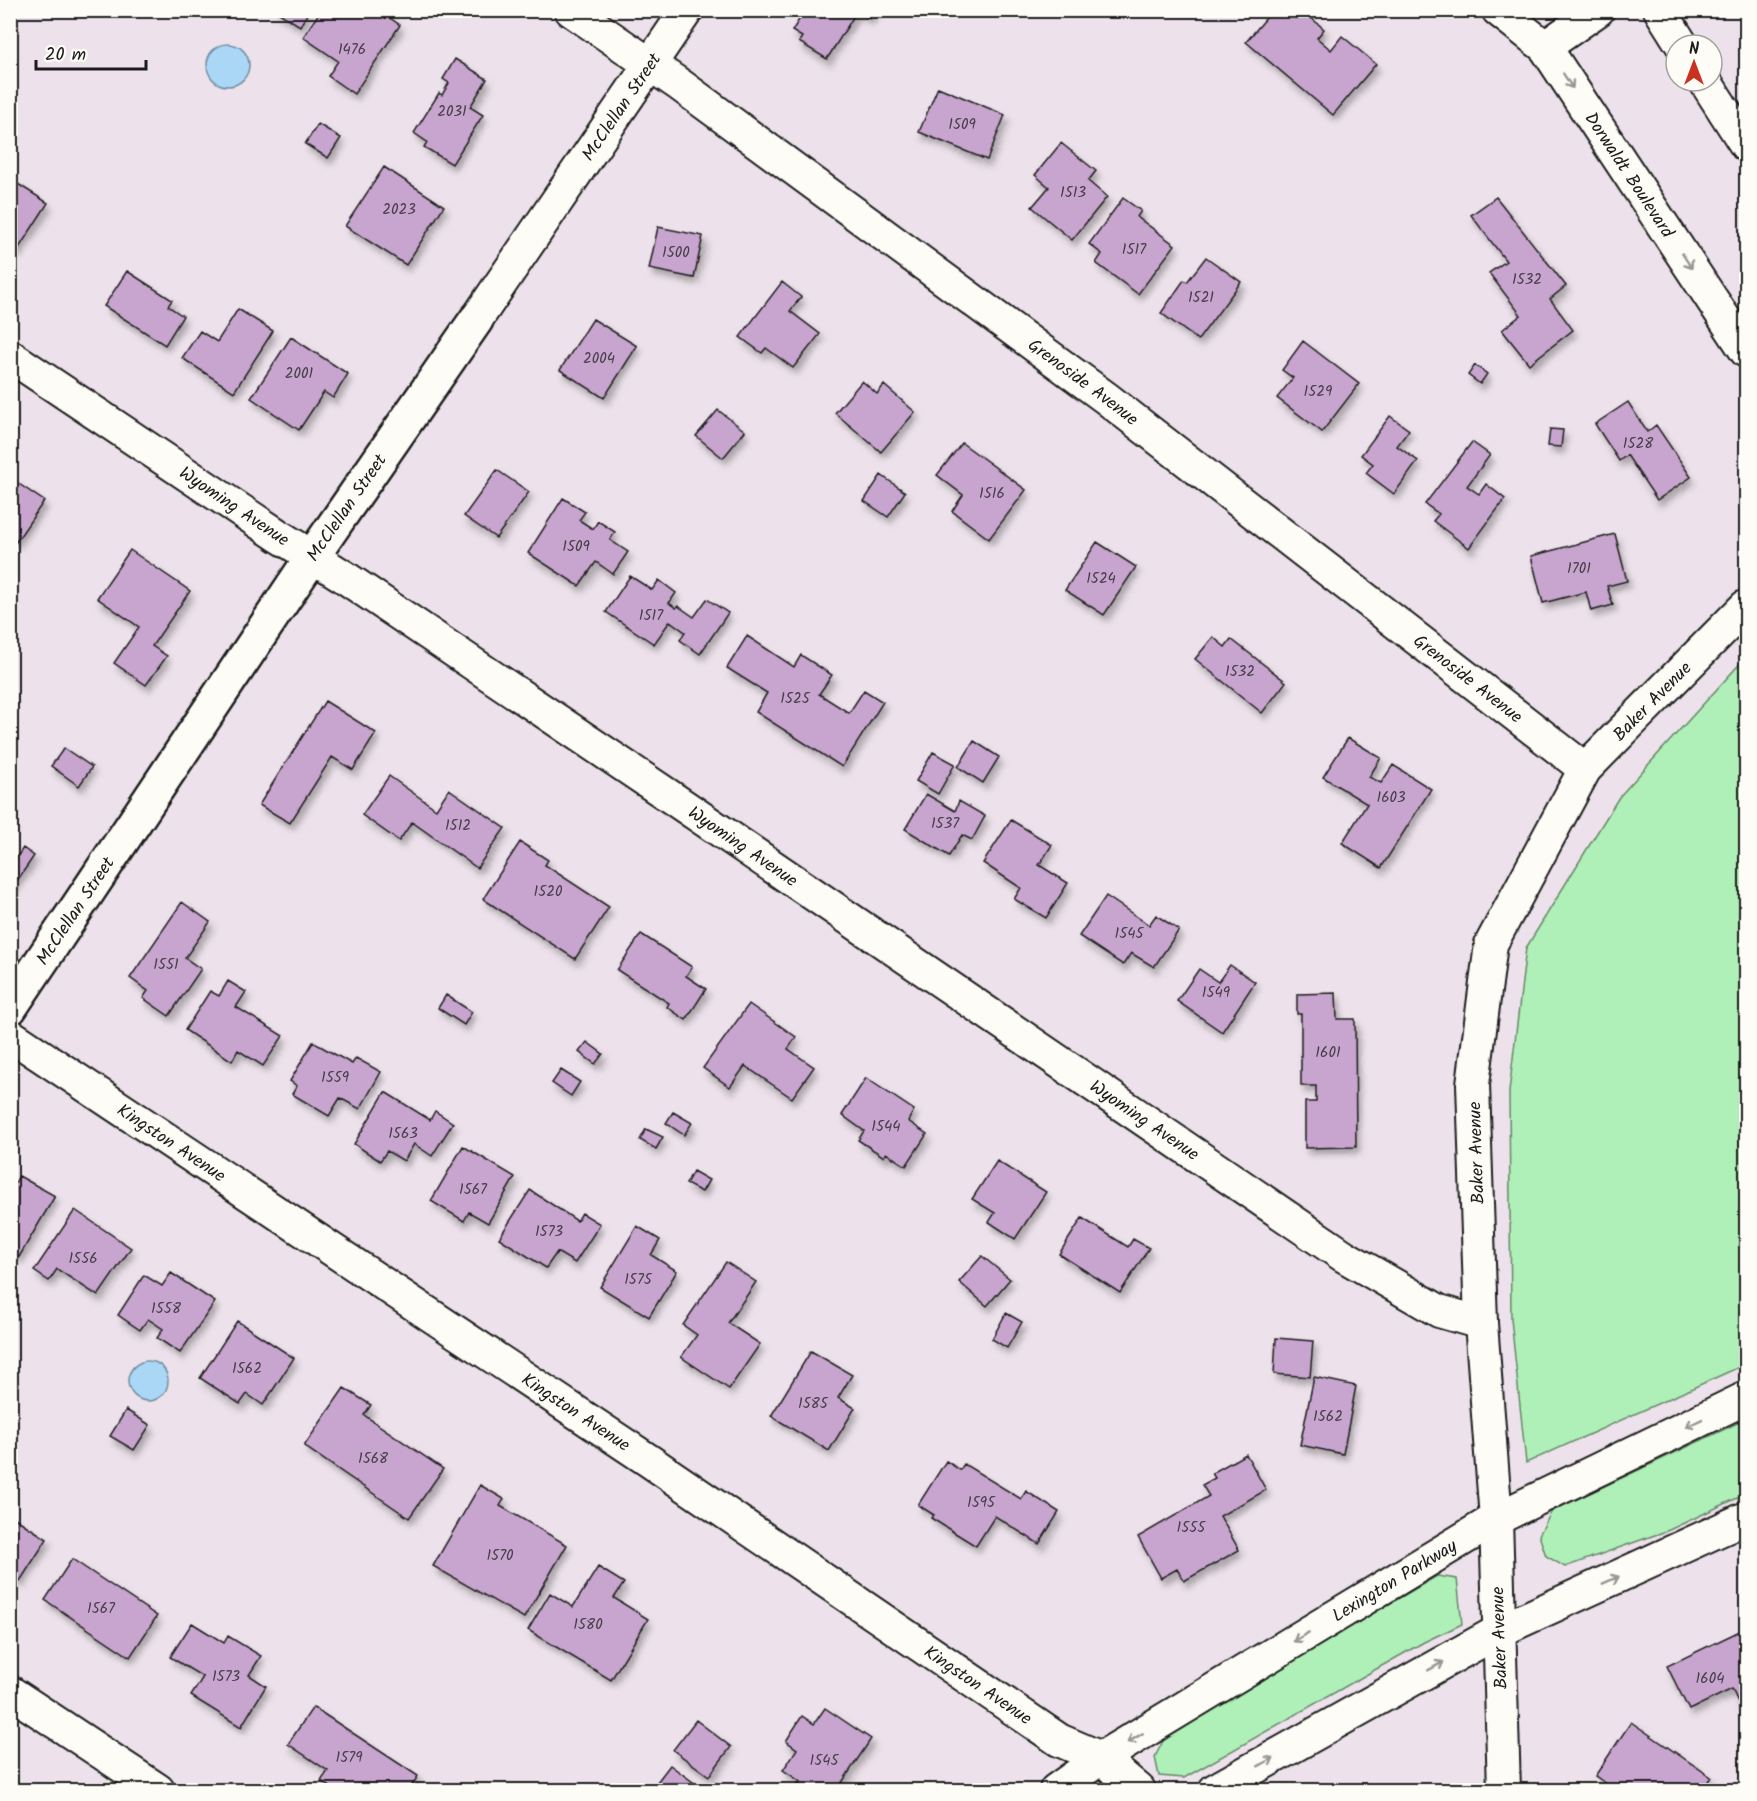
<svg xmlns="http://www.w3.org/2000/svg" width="1757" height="1801" font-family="Kalam,sans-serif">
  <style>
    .green { fill: #aff0b8; stroke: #66866a; stroke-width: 1.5 }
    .water { fill: #aad7f6; stroke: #718c9f; stroke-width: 1.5 }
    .building { fill: #c8a5cf; stroke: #1c1c1c; stroke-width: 1.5; filter: url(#shadow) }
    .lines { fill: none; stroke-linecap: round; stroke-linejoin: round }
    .minor-casing { stroke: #1c1c1c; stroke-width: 36 }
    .tertiary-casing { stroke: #1c1c1c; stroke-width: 38 }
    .minor { stroke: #fdfcf7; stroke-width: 32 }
    .tertiary { stroke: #fdfcf7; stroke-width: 33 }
    .oneway { stroke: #989794 }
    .labels { text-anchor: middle; stroke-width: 4.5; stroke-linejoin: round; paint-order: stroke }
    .number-label { font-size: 15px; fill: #473e49 }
    .street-label { font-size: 18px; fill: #1c1c1c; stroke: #fdfcf7 }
  </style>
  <defs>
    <filter id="shadow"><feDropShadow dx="3.5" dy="6" stdDeviation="3" flood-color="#0004"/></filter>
  </defs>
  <rect width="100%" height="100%" fill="#ede2eb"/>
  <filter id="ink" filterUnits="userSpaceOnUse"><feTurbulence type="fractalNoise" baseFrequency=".0167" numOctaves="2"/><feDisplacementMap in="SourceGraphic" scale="12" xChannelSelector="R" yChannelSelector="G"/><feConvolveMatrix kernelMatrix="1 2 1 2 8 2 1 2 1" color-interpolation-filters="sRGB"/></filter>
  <g filter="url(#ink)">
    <path class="green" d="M1746 657V1364L1526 1463 1511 1319 1509 1092 1526 948 1619 797Z
      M1746 1419V1494L1669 1530 1565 1567 1546 1556 1539 1535 1552 1511Z
      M1437 1576 1457 1579 1462 1624 1424 1642 1184 1778 1159 1776 1155 1757 1165 1737 1209 1709Z"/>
    <path class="water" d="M207 65a21 21 0 1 1 42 0a21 21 0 1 1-42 0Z
      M128 1381a20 20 0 1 1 40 0a20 20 0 1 1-40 0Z"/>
    <path class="building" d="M274 10H310L300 26Z
      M321 10H378L400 25 354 94 328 76 338 61 303 37Z
      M805 10H875L870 19 857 11 827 59 799 42 802 37 792 31Z
      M1286 10H1302L1324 29 1317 38 1331 50 1342 36 1376 64 1333 115 1246 42 1272 11 1280 17Z
      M455 59 487 79 470 107 483 115 452 164 424 147 427 142 414 133 439 93 442 95 449 83 443 79Z
      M938 87 1005 115 987 160 919 132Z
      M318 124 341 138 328 158 305 144Z
      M1061 143 1096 171 1088 181 1107 197 1072 240 1032 207 1049 187 1035 175Z
      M384 167 444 206 406 265 345 226Z
      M10 179 48 203 17 251 10 247Z
      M1496 197 1566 286 1550 299 1573 330 1529 364 1502 330 1521 315 1489 273 1506 261 1471 215Z
      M1123 198 1141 211 1137 217 1175 245 1138 294 1096 263 1102 254 1089 244Z
      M658 227 703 236 694 278 649 269Z
      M1206 257 1241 282 1198 340 1161 313 1184 280 1187 282Z
      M127 271 172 300 168 306 183 316 165 345 104 306Z
      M782 282 801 297 790 311 820 334 793 368 766 348 762 353 740 337Z
      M238 309 273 331 234 392 182 358 200 331 217 342Z
      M593 319 637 346 604 398 560 370Z
      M291 337 348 374 333 398 324 392 299 430 251 398Z
      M1303 341 1359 384 1322 432 1277 398 1293 378 1282 370Z
      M1475 365 1487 374 1480 384 1468 375Z
      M862 381 877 394 884 385 915 412 881 452 835 413Z
      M1628 402 1647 432 1656 425 1691 477 1657 500 1627 455 1619 461 1595 424Z
      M718 410 745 431 723 458 696 436Z
      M1390 416 1409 430 1397 446 1418 461 1394 494 1366 473 1373 464 1361 455Z
      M1550 429 1563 430 1561 447 1548 446Z
      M1472 442 1490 455 1467 486 1479 494 1486 484 1505 499 1469 548 1433 521 1439 514 1425 504Z
      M962 443 1026 490 989 539 952 511 963 495 937 475Z
      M497 470 529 492 496 538 464 516Z
      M881 475 905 492 888 517 864 501Z
      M10 478 44 501 16 542 10 538Z
      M563 498 585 512 579 520 593 529 598 521 615 532 610 540 628 552 613 574 596 562 579 586 528 553Z
      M1615 534 1627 581 1607 586 1613 605 1591 611 1586 592 1543 603 1531 556Z
      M1097 542 1136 567 1104 615 1065 590Z
      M130 550 190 591 152 646 167 656 146 685 114 663 139 627 97 598Z
      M630 576 652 590 659 580 676 593 669 603 676 608 678 606 694 617 707 599 728 613 700 654 680 640 685 632 670 621 654 644 606 612Z
      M747 636 794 667 801 655 832 675 819 694 849 713 864 690 883 702 842 767 756 712 767 693 727 668Z
      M1213 637 1225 647 1231 639 1286 682 1262 713 1195 659Z
      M325 701 376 733 353 770 332 757 290 823 259 805Z
      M1348 738 1381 758 1369 777 1381 783 1393 765 1431 789 1381 868 1342 843 1367 804 1323 777Z
      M974 741 999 757 983 783 958 767Z
      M64 748 92 767 79 786 51 766Z
      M933 752 955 764 938 794 916 781Z
      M389 776 436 809 449 789 505 828 477 868 412 822 399 841 362 815Z
      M926 794 955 811 959 801 985 816 972 840 962 835 949 856 905 829Z
      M1011 820 1052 845 1039 865 1068 883 1046 918 1014 899 1021 888 983 863Z
      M520 842 548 860 545 865 609 907 575 959 483 899Z
      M23 848 34 856 10 891V863L12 864Z
      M1106 896 1149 925 1156 915 1179 930 1154 967 1131 953 1123 965 1079 936Z
      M182 902 210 922 185 958 201 969 169 1016 143 998 148 991 130 978Z
      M641 934 692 967 686 976 706 989 686 1020 667 1007 669 1003 617 970Z
      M1230 965 1255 982 1222 1032 1177 1001 1199 969 1218 982Z
      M228 981 246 992 236 1007 283 1036 263 1066 238 1050 232 1061 185 1030 210 991 219 996Z
      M1336 993 1337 1019H1355L1356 1147 1305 1148V1102H1316V1086H1301V1014H1297V994Z
      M446 995 472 1012 464 1025 438 1008Z
      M749 1004 796 1037 788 1049 814 1067 792 1098 745 1066 730 1087 703 1068Z
      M313 1042 352 1064 356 1058 381 1072 360 1109 340 1098 329 1116 292 1094 297 1086 290 1081Z
      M587 1042 603 1054 595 1064 579 1052Z
      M561 1070 580 1082 571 1096 552 1083Z
      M866 1078 914 1110 908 1121 927 1134 906 1166 886 1153 884 1157 858 1140 864 1131 842 1115Z
      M385 1092 430 1120 435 1111 453 1123 432 1156 414 1144 404 1161 387 1151 380 1161 354 1144Z
      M673 1112 692 1123 684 1135 666 1123Z
      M646 1129 663 1137 656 1149 640 1140Z
      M463 1146 515 1177 488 1223 469 1212 464 1221 431 1201Z
      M997 1161 1046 1192 1015 1239 989 1222 995 1213 972 1199Z
      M693 1171 709 1180 702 1192 686 1184Z
      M19 1176 55 1196 19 1257 10 1252V1180L15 1183Z
      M530 1190 577 1221 582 1213 600 1224 575 1263 557 1252 546 1268 499 1238Z
      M75 1210 131 1248 98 1296 57 1269 49 1281 34 1271Z
      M1082 1218 1128 1247 1133 1239 1149 1248 1120 1293 1059 1254Z
      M637 1226 660 1240 651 1255 677 1271 649 1317 600 1287Z
      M982 1256 1010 1279 987 1306 959 1282Z
      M726 1262 756 1282 728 1323 760 1344 729 1389 681 1357 697 1335 683 1325Z
      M171 1273 215 1302 180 1353 157 1338 163 1329 148 1319 140 1330 118 1315 144 1275 162 1286Z
      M1006 1313 1022 1322 1007 1348 992 1339Z
      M237 1321 294 1358 263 1405 247 1394 240 1404 200 1378Z
      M1276 1338 1313 1341 1310 1377 1274 1374Z
      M811 1351 852 1375 838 1398 855 1408 829 1451 771 1416Z
      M1314 1377 1356 1386 1343 1454 1300 1445Z
      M344 1388 371 1405 364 1415 443 1469 409 1518 304 1446Z
      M126 1410 150 1425 134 1450 110 1436Z
      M1246 1454 1266 1490 1220 1516 1239 1550 1184 1581 1177 1569 1161 1578 1138 1537 1209 1496 1202 1485 1215 1478 1212 1473Z
      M946 1461 960 1470 964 1464 1021 1499 1026 1491 1059 1512 1039 1544 995 1516 976 1546 931 1518 934 1515 918 1505Z
      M480 1485 504 1499 500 1506 567 1545 524 1618 433 1566Z
      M10 1515 47 1539 20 1581 10 1575Z
      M72 1559 157 1616 130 1657 45 1600Z
      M598 1567 624 1583 614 1598 648 1619 611 1680 528 1630 550 1593 573 1607Z
      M192 1623 224 1643 228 1636 261 1656 249 1675 266 1686 241 1727 191 1696 203 1677 170 1657Z
      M1746 1628V1711L1743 1713 1732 1689 1689 1710 1667 1666Z
      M313 1707 418 1776 409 1790H335L321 1781 328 1771 288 1744Z
      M825 1708 871 1739 837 1790H814L811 1789V1790H796L798 1783 801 1782 783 1770 797 1749 786 1741 802 1716 814 1724Z
      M696 1720 731 1747 709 1776 673 1750Z
      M1631 1722 1711 1777 1702 1790H1616L1595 1776Z
      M670 1765 701 1788 700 1790H651Z"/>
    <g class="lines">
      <g class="minor-casing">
        <g id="minor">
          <path id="s1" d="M571 10 680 85 1106 398 1585 769"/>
          <path id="s2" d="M1498 10 1545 47 1746 351"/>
          <path d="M1660 10 1682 45"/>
          <path d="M1545 47 1598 10"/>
          <path d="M1705 81 1746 145"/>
          <path id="s3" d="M476 320 687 10"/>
          <path id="s4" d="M10 356 279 536 343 576 684 806 1344 1256 1439 1311 1481 1323"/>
          <path id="s5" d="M10 1035 648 1460 1059 1740 1101 1758 1139 1790"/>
          <path d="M10 1692 158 1790"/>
          <path id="s6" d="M1056 1790 1101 1758 1496 1519 1746 1398"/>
          <path d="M1215 1790 1499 1631 1746 1518"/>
          <path id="s7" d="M1504 1790 1496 1519 1481 1323 1473 1084 1491 944 1585 769 1746 606"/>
        </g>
      </g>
      <g class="tertiary-casing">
        <g id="tertiary">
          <path id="s8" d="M10 1008 312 557 476 320"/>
        </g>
      </g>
      <use href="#minor" class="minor"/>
      <use href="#tertiary" class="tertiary"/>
    </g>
    <defs><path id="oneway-shaft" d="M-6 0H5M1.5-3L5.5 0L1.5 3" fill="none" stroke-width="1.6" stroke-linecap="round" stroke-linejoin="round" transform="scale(1.5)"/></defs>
    <g class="oneway">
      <use href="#oneway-shaft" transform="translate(1568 81) rotate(57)"/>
      <use href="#oneway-shaft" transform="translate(1687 261) rotate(57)"/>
      <use href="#oneway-shaft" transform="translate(1694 1423) rotate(154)"/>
      <use href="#oneway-shaft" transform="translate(1611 1580) rotate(-24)"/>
      <use href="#oneway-shaft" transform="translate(1301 1637) rotate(149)"/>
      <use href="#oneway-shaft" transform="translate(1436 1666) rotate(-29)"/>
      <use href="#oneway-shaft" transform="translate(1135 1738) rotate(149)"/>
      <use href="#oneway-shaft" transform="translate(1266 1762) rotate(-29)"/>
    </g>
  </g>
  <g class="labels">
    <g class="number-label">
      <text x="352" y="54">1476</text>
      <text x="452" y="116">2031</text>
      <text x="962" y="129">1509</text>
      <text x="1073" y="197">1513</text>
      <text x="399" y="214">2023</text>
      <text x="1134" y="254">1517</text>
      <text x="676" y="257">1500</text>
      <text x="1527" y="284">1532</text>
      <text x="1201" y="302">1521</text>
      <text x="599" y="363">2004</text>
      <text x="299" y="378">2001</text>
      <text x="1318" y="396">1529</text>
      <text x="1638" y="448">1528</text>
      <text x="992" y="498">1516</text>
      <text x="576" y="551">1509</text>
      <text x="1579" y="573">1701</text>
      <text x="1101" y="583">1524</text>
      <text x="651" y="620">1517</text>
      <text x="1240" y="676">1532</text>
      <text x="795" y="703">1525</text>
      <text x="1391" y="802">1603</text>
      <text x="945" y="828">1537</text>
      <text x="458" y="830">1512</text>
      <text x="548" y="896">1520</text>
      <text x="1129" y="938">1545</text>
      <text x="166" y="969">1551</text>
      <text x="1216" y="997">1549</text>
      <text x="1328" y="1057">1601</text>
      <text x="335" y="1082">1559</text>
      <text x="886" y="1131">1544</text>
      <text x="403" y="1138">1563</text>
      <text x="473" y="1194">1567</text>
      <text x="549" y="1236">1573</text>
      <text x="83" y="1263">1556</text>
      <text x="638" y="1284">1575</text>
      <text x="166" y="1313">1558</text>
      <text x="247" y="1373">1562</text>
      <text x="813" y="1408">1585</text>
      <text x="1328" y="1421">1562</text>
      <text x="373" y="1463">1568</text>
      <text x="981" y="1507">1595</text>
      <text x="1191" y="1532">1555</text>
      <text x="500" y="1560">1570</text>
      <text x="101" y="1613">1567</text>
      <text x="588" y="1629">1580</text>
      <text x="226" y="1681">1573</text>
      <text x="1710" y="1683">1604</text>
      <text x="349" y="1762">1579</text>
      <text x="824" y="1765">1545</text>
    </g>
    <g class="street-label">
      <text dy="6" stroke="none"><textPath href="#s3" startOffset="258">McClellan Street</textPath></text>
      <text dy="6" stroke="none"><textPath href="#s2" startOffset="213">Dorwaldt Boulevard</textPath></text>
      <text dy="6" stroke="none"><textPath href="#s1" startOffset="633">Grenoside Avenue</textPath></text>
      <text dy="6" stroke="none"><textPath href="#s4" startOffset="270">Wyoming Avenue</textPath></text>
      <text dy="6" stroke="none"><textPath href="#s8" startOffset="603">McClellan Street</textPath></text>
      <text dy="6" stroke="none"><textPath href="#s1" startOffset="1119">Grenoside Avenue</textPath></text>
      <text dy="6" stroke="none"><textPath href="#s7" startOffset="1142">Baker Avenue</textPath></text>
      <text dy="6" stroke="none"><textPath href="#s4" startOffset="882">Wyoming Avenue</textPath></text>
      <text dy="6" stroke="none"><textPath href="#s8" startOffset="117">McClellan Street</textPath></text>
      <text dy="6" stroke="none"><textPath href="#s4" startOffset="1368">Wyoming Avenue</textPath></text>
      <text dy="6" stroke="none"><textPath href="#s5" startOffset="194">Kingston Avenue</textPath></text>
      <text transform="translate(1476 1153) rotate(-92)" y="6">Baker Avenue</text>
      <text dy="6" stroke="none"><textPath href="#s5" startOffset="680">Kingston Avenue</textPath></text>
      <text dy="6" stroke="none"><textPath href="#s6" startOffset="398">Lexington Parkway</textPath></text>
      <text transform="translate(1499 1638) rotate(-92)" y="6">Baker Avenue</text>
      <text dy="6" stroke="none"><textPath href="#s5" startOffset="1166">Kingston Avenue</textPath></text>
    </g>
  </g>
  <rect width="1757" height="1801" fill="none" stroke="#fdfcf7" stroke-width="36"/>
  <rect x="18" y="18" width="1721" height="1765" fill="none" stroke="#1c1c1c" stroke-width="2" filter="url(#ink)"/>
  <g transform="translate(1694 63)"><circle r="28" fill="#fdfcf7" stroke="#a3a29f" stroke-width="1.5"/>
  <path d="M0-4.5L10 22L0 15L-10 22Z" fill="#c8321e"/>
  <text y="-9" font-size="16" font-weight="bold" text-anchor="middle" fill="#1c1c1c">N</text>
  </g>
  <path d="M36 60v9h110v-9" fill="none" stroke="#1c1c1c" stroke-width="3"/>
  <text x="45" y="60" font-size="18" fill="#1c1c1c" stroke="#fdfcf7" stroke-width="4.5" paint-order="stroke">20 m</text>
</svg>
